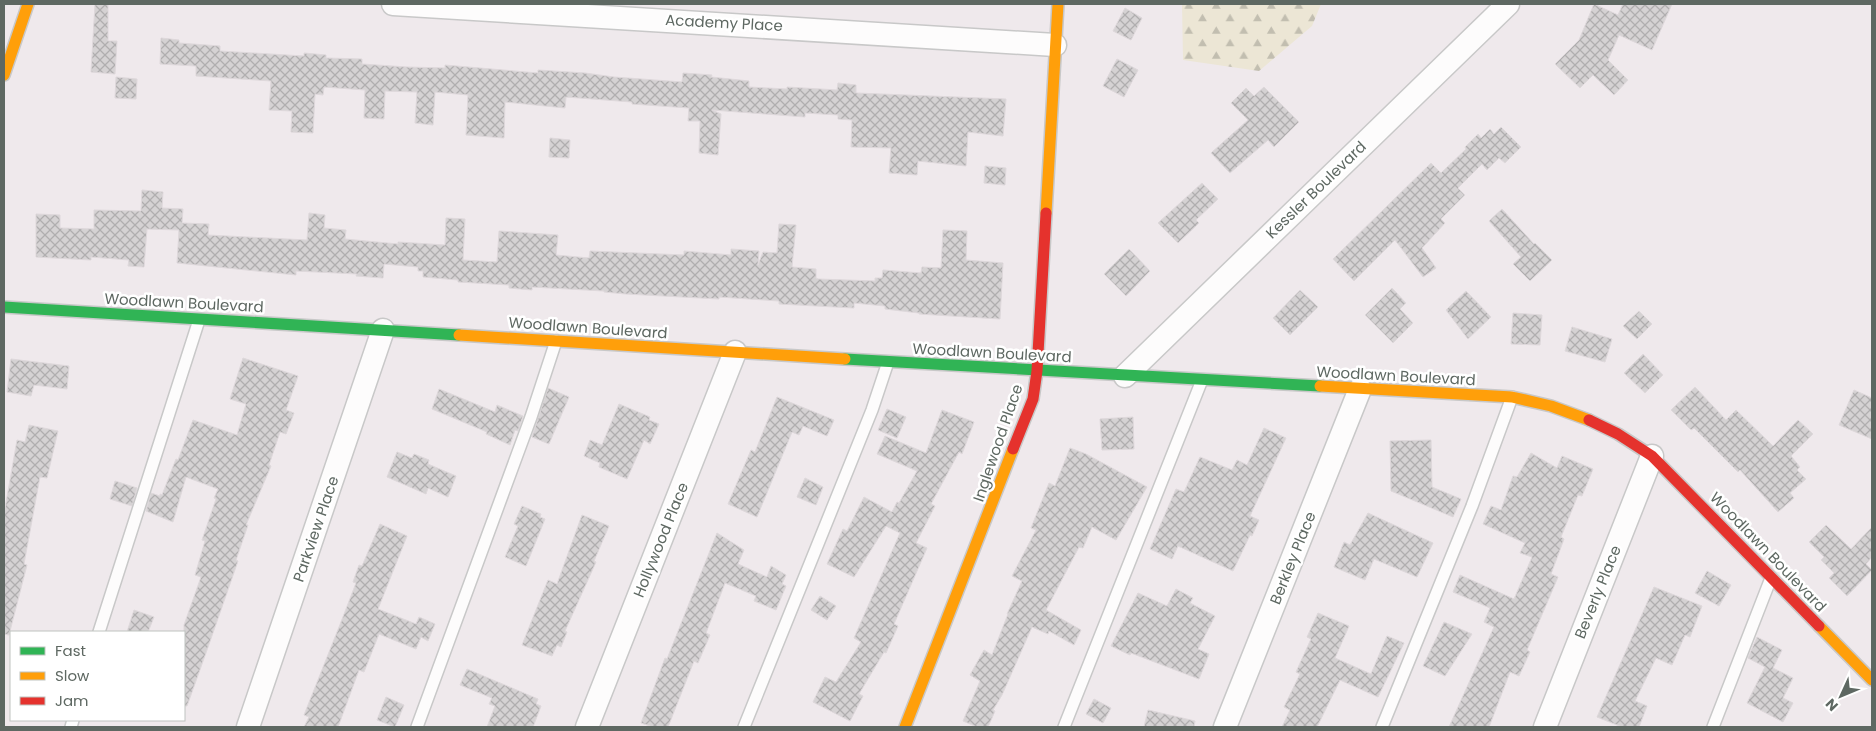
<svg xmlns="http://www.w3.org/2000/svg" width="1876" height="731" font-family="Poppins,sans-serif">
  <style>
    .forest { fill: url(#forest-firs) }
    .building { fill: url(#building-cross-hatch); stroke: #ded8db }
    .lines { fill: none; stroke-linecap: round; stroke-linejoin: round }
    .lane-casing { stroke: #c8c8c8; stroke-width: 14 }
    .street-casing { stroke: #c8c8c8; stroke-width: 25 }
    .fast-casing { stroke: #c8c8c8; stroke-width: 14 }
    .slow-casing { stroke: #c8c8c8; stroke-width: 14 }
    .jam-casing { stroke: #c8c8c8; stroke-width: 14 }
    .lane { stroke: #fdfcfc; stroke-width: 11 }
    .street { stroke: #fdfcfc; stroke-width: 22 }
    .fast { stroke: #30b455; stroke-width: 11 }
    .slow { stroke: #ff9f0a; stroke-width: 11 }
    .jam { stroke: #e5322d; stroke-width: 11 }
    .labels { text-anchor: middle; stroke-width: 5; stroke-linejoin: round; paint-order: stroke }
    .street-label { font-size: 15px; fill: #5e6862; stroke: #fff }
  </style>
  <defs>
    <pattern id="forest-firs" width="22" height="20" patternUnits="userSpaceOnUse" patternTransform="scale(1.25)"><rect width="22" height="20" fill="#ece6d5"/><path d="M5 1l3.5 6h-7zM16 11l3.5 6h-7z" fill="#c2beb0"/></pattern>
    <pattern id="building-cross-hatch" width="8" height="8" patternUnits="userSpaceOnUse" patternTransform="scale(1.25)"><rect width="8" height="8" fill="#d5d2d3"/><path d="M0 0l8 8M0 8l8-8" fill="none" stroke="#b0aeaf"/></pattern>
  </defs>
  <rect width="100%" height="100%" fill="#efe9ec"/>
  <path class="forest" d="M1182 4H1321L1312 26 1259 71 1183 60Z"/>
  <path class="building" d="M95 4H108V41H117L115 74 91 72Z
    M1594 4 1618 15 1623 4H1672L1652 50 1619 35 1608 60 1628 80 1614 95 1593 75 1580 88 1555 64 1579 40Z
    M1125 8 1142 18 1131 40 1113 31Z
    M161 38 179 40V43L220 46V51L304 56V53L326 55V58L362 59V64L407 67 445 68V65L538 73V70L585 73 614 77 682 82 683 73 712 75 711 77 749 81V87L787 89V87L837 90 838 83 856 85V93L1006 99 1003 136 968 132 966 166 918 161 917 175 889 173 891 148 851 147 852 120 838 119V115L805 113V117L712 110 721 114 718 155 699 153 700 121H688L689 108 632 104V102L566 97 565 108 505 102 504 138 466 135 468 95 435 92 433 125 415 123 417 92 385 91 384 119 364 118 365 90 324 87 323 95 315 94 313 133 291 132 292 111 269 110 271 81 196 76V66L160 64Z
    M1117 59 1138 70 1124 97 1103 86Z
    M116 77 137 79 136 99 115 98Z
    M1264 87 1299 122 1274 147 1268 140 1230 173 1211 153 1248 120 1231 103 1246 88 1254 96Z
    M1501 127 1521 147 1505 163 1499 158 1487 170 1482 164 1458 188 1465 195 1441 219 1445 223 1422 248 1436 268 1423 277 1395 240 1354 281 1333 259 1431 163 1441 173 1466 149 1465 147 1478 134 1481 138 1490 129 1494 134Z
    M550 138 570 140 569 158 549 157Z
    M985 166 1006 168 1005 185 984 183Z
    M1202 183 1218 199 1196 220 1199 223 1178 243 1158 223Z
    M142 190 163 192 162 208 183 209 182 223 209 224 208 235 307 240 309 213 325 215 324 228 346 230 345 239 398 244V242L445 245 446 218 465 219 463 260 497 262 499 231 558 235 556 255 589 258 590 251 684 255V251L731 255V249L759 251 758 265 763 252 777 253 779 224 796 225 792 267 816 269V278L818 279 875 281V278H882L883 270 921 273 922 267 941 268 943 230 967 231 966 260 1003 263 1000 319 919 314V313L885 309V306L854 303V308L779 304V301L719 297V299L626 294 604 292V291L532 287V290L509 288V285L458 282V280L423 277V271H418V267L384 264 383 278 356 276 357 274 296 271V275L177 263 179 230 147 229 144 267 128 266 129 260 91 257V260L36 257V214L60 215V228L94 229V210L141 211Z
    M1502 209 1534 244 1535 243 1552 260 1530 281 1513 264 1521 257 1489 221Z
    M1129 249 1150 271 1126 296 1104 274Z
    M1392 288 1406 303 1400 309 1413 323 1393 343 1365 315Z
    M1300 290 1318 307 1290 335 1273 318Z
    M1466 291 1491 317 1468 339 1446 310Z
    M1639 311 1652 324 1637 339 1623 326Z
    M1513 313 1542 315 1540 345 1511 344Z
    M1572 327 1612 339 1605 362 1565 351Z
    M1643 354 1663 375 1645 393 1624 373Z
    M243 358 298 376 286 410 294 413 286 434 280 432 269 465 271 466 246 525H248L236 560 238 561 207 650 187 706H184V625L201 577 195 575 205 541 202 540 216 499 214 498 218 489 186 477 173 522 146 511 151 493 160 496V494L162 495 176 459 178 460 193 420 237 435 246 404 230 399Z
    M11 359 69 366 67 389 34 385 31 396 7 392Z
    M1695 387 1726 420 1736 410 1773 446 1798 420 1813 434 1791 456 1800 467 1797 470 1806 479 1790 493 1794 498 1778 512 1740 470 1738 472 1694 428 1691 430 1671 410Z
    M548 388 569 397 549 444 532 437Z
    M439 389 495 412 497 405 523 416 518 431 515 430 510 445 486 434 487 432 432 409Z
    M1854 390 1872 398V439L1839 425Z
    M777 397 834 420 827 436 803 426 799 435 792 432 757 517 728 504 751 450 755 452Z
    M619 404 650 417 649 420 659 424 650 444 644 440 627 479 599 467 600 463 584 456 590 440 602 445Z
    M887 409 906 417 897 438 878 430Z
    M942 410 974 422 962 454 959 452 931 504 935 506 916 543 927 548 894 624 898 626 886 653 884 652 859 694 863 696 850 721 813 702 825 677 836 682 861 642 854 638 900 533 886 526 854 577 827 564 843 529 847 531 864 497 892 512 897 502 899 503 917 471 877 454 885 436 926 453Z
    M1133 417 1134 449 1102 450 1100 419Z
    M29 425 58 431 47 478 40 477 24 564 27 565 9 635 4 634V514L17 440 25 442Z
    M1264 428 1286 438 1250 516 1259 520 1252 536 1250 535 1233 571 1178 546 1172 559 1150 549 1176 489 1184 492 1200 457 1232 470 1237 460 1247 465Z
    M1431 440 1432 487 1461 499 1453 517 1391 491 1390 441Z
    M1070 448 1086 454 1147 487 1116 540 1092 527 1083 548 1079 547 1046 610 1081 630 1074 645 1049 631 1048 634 1032 627 1002 695 993 710 995 711 988 727H977L963 721 980 681 970 675 984 650 992 655 1008 614H1007L1022 581 1012 576 1036 530 1031 528 1049 483 1055 486Z
    M397 452 412 458 414 454 429 460 428 464 456 476 448 497 428 488 426 494 387 477Z
    M1531 453 1557 468 1562 456 1593 469 1582 496 1578 495 1561 537 1564 539 1551 574 1558 577 1527 650 1530 652 1519 676 1510 672 1489 727H1449L1494 627 1484 622 1490 608 1453 592 1460 575 1514 599 1532 557 1520 553 1525 543 1483 524 1491 506 1501 510 1513 476 1517 477Z
    M805 478 823 487 816 505 797 497Z
    M115 481 137 488 132 506 110 499Z
    M522 506 541 514 540 517 545 519 526 566 505 557 518 526 514 524Z
    M1368 513 1433 543 1417 577 1374 559 1365 580 1334 567 1344 542 1350 545Z
    M582 515 609 526 594 561 596 562 565 631 567 632 561 647 557 645 552 656 522 645 548 580 557 584Z
    M380 524 407 536 378 609 416 624 419 617 435 624 428 641 421 637 416 649 379 634 364 672 359 670 338 727H304L309 717 304 715 341 622 356 583 353 582 359 565 362 566Z
    M1826 525 1851 549 1872 527V557L1866 564 1872 570 1847 596 1829 578 1834 573 1821 560 1824 557 1809 542Z
    M717 533 744 550 738 564 767 577 771 566 786 575 782 584 786 586 776 610 754 601 756 596 725 583 706 633 710 635 698 663 694 661 668 727H653L641 723 665 658 667 659Z
    M1707 571 1731 585 1719 606 1695 593Z
    M1654 587 1702 606 1690 637 1685 635 1672 665 1656 658 1635 701 1647 706 1639 727H1622L1597 717Z
    M1176 589 1193 598 1190 603 1215 616 1198 649 1209 654 1199 679 1131 653 1130 655 1111 646 1138 593 1167 606Z
    M820 596 836 606 827 620 811 610Z
    M134 610 154 617 148 632H127Z
    M1318 613 1349 626 1335 658 1371 674 1387 636 1404 643 1378 697 1340 680 1317 727H1282L1290 710 1284 707 1300 674 1296 672 1311 639 1307 637Z
    M1444 622 1472 634 1445 676 1423 666Z
    M1757 637 1782 650 1773 668 1793 678 1783 698 1793 703 1783 722 1747 703 1765 667 1748 658Z
    M467 669 538 699 536 704 541 706 533 727H487L495 706 489 704 492 698 460 685Z
    M386 697 404 705 395 727 377 720Z
    M1094 699 1111 708 1103 723 1086 714Z
    M1148 710 1195 721 1194 727H1144Z"/>
  <g class="lines">
    <g class="lane-casing">
      <path id="lane" d="M99 632 199 320
        M71 727 73 720
        M417 727 531 417 556 341
        M744 727 872 410 888 362
        M1064 727 1202 380
        M1382 727 1472 506 1512 397
        M1713 727 1771 578"/>
    </g>
    <g class="street-casing">
      <path id="street" d="M393 4 1055 45
        M1125 376 1508 4
        M248 727 383 330
        M587 727 735 352
        M1225 727 1360 389
        M1545 727 1652 456"/>
    </g>
    <g class="fast-casing">
      <path id="fast" d="M4 307 459 335
        M845 359 1320 386"/>
    </g>
    <g class="slow-casing">
      <path id="slow" d="M4 75 28 4
        M1046 213 1058 4
        M459 335 845 359
        M1320 386 1512 397 1551 406 1589 420
        M1819 626 1872 680
        M905 727 1013 449"/>
    </g>
    <g class="jam-casing">
      <path id="jam" d="M1589 420 1618 434 1652 456 1819 626
        M1013 449 1033 399 1037 371 1046 213"/>
    </g>
    <use href="#lane" class="lane"/>
    <use href="#street" class="street"/>
    <use href="#fast" class="fast"/>
    <use href="#slow" class="slow"/>
    <use href="#jam" class="jam"/>
  </g>
  <g class="labels">
    <g class="street-label">
      <text transform="translate(724 23) rotate(3)" y="5">Academy Place</text>
      <text transform="translate(1316 190) rotate(-44)" y="5">Kessler Boulevard</text>
      <text transform="translate(184 303) rotate(3)" y="5">Woodlawn Boulevard</text>
      <text transform="translate(588 328) rotate(4)" y="5">Woodlawn Boulevard</text>
      <text transform="translate(992 353) rotate(3)" y="5">Woodlawn Boulevard</text>
      <text transform="translate(1396 376) rotate(3)" y="5">Woodlawn Boulevard</text>
      <text transform="translate(998 443) rotate(-71)" y="5">Inglewood Place</text>
      <text transform="translate(316 529) rotate(-71)" y="5">Parkview Place</text>
      <text transform="translate(661 540) rotate(-68)" y="5">Hollywood Place</text>
      <text transform="translate(1768 552) rotate(46)" y="5">Woodlawn Boulevard</text>
      <text transform="translate(1293 558) rotate(-68)" y="5">Berkley Place</text>
      <text transform="translate(1598 592) rotate(-68)" y="5">Beverly Place</text>
    </g>
  </g>
  <rect width="1876" height="731" fill="none" stroke="#5e6862" stroke-width="10"/>
  <rect x="10" y="631" width="175" height="90" fill="#ffffff" stroke="#bfc3c0"/>
  <rect x="20" y="647" width="25" height="8" fill="#30b455" stroke="#bfc3c0"/>
  <text x="55" y="656" font-size="15" fill="#5e6862">Fast</text>
  <rect x="20" y="672" width="25" height="8" fill="#ff9f0a" stroke="#bfc3c0"/>
  <text x="55" y="681" font-size="15" fill="#5e6862">Slow</text>
  <rect x="20" y="697" width="25" height="8" fill="#e5322d" stroke="#bfc3c0"/>
  <text x="55" y="706" font-size="15" fill="#5e6862">Jam</text>
  <g transform="translate(1841 696) rotate(226)" stroke="#ffffff" stroke-width="4" paint-order="stroke">
  <path d="M0-4L9 19L0 12L-9 19Z" fill="#5e6862"/>
  <text y="-8" font-size="14" font-weight="bold" text-anchor="middle" fill="#5e6862">N</text>
  </g>
</svg>
